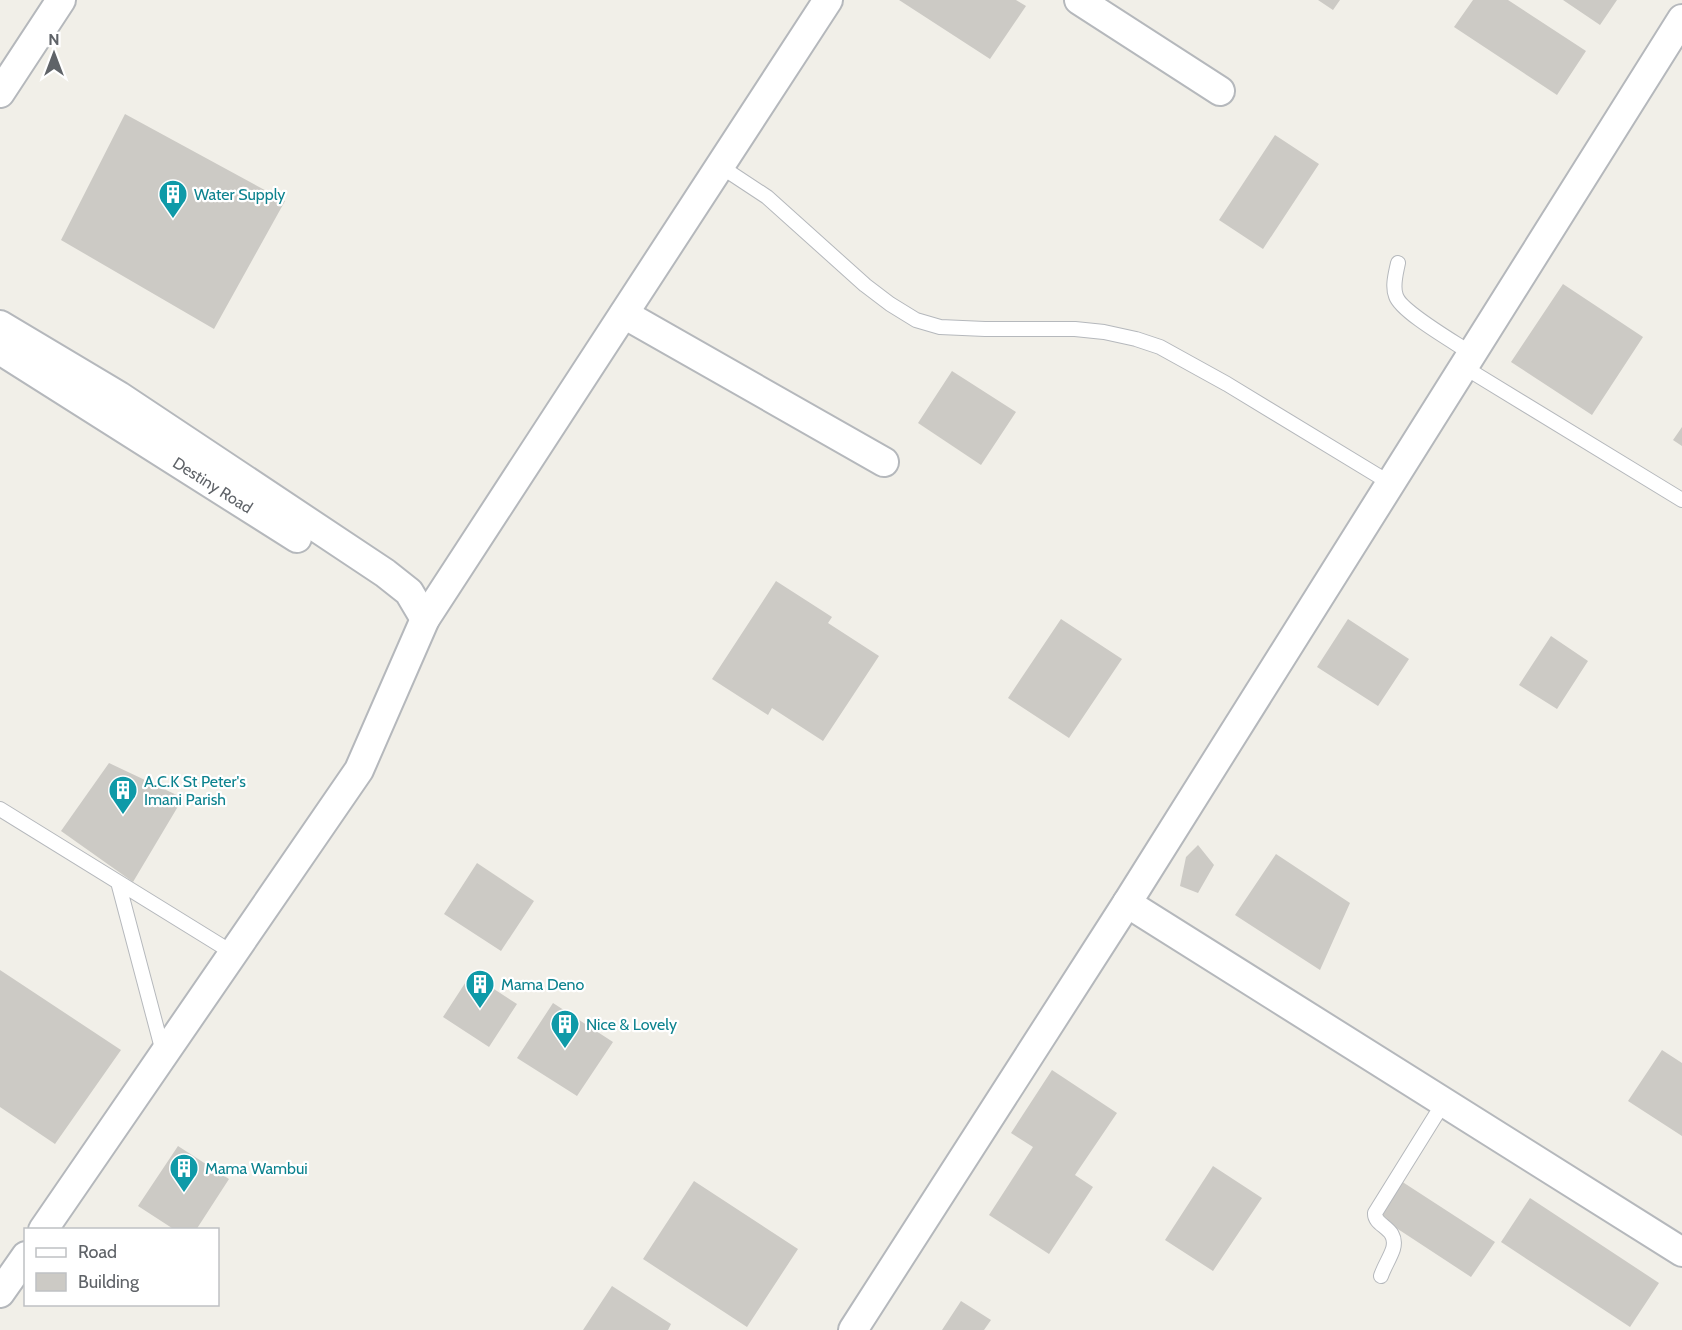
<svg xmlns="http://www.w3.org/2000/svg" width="1682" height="1330" font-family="Cabin,sans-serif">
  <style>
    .building { fill: #cccac5 }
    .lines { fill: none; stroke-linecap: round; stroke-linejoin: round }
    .lane-casing { stroke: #b5b8bc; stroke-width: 16 }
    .street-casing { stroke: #b5b8bc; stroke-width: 32 }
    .lane { stroke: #fff; stroke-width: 14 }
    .street { stroke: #fff; stroke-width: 28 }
    .labels { text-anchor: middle; stroke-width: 4.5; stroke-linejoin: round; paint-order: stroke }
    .culture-label { font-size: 16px; fill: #0d838f; stroke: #fff; text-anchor: start }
    .street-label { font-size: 16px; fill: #5f6368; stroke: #fff }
  </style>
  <rect width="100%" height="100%" fill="#f1efe8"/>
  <path class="building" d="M899 0H1016L1026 6 990 59Z
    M1318 0H1340L1333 10Z
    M1473 0H1508L1586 51 1557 95 1454 27Z
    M1563 0H1617L1600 25Z
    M125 114 285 201 214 329 61 240Z
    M1275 135 1319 164 1263 249 1219 220Z
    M1563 284 1643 337 1592 415 1511 362Z
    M952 371 1016 412 981 465 918 423Z
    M1682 427V446L1673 440Z
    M776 581 832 617 828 623 879 656 823 741 772 708 768 715 712 679Z
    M1061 619 1122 659 1069 738 1008 698Z
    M1348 619 1409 659 1378 706 1317 667Z
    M1551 636 1588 661 1557 709 1519 685Z
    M109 763 183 798 133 882 61 831Z
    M1198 845 1214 865 1198 893 1180 886 1186 857Z
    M1276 854 1350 903 1320 970 1235 915Z
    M477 863 534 901 501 951 444 914Z
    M0 970 121 1050 55 1144 0 1107Z
    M471 974 517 1004 489 1047 443 1017Z
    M553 1003 613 1042 577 1096 517 1058Z
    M1662 1050 1682 1063V1136L1628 1101Z
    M1052 1070 1117 1113 1075 1175 1093 1187 1049 1254 989 1215 1033 1147 1011 1133Z
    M178 1146 229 1179 196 1230H175L138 1206Z
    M1213 1166 1262 1198 1213 1271 1165 1240Z
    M694 1181 798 1249 747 1327 643 1259Z
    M1401 1181 1495 1242 1471 1277 1378 1216Z
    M1530 1198 1659 1283 1630 1327 1501 1242Z
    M612 1286 671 1324 668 1330H583Z
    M961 1301 991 1320 984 1330H942Z"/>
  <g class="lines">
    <g class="lane-casing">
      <path id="lane" d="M720 166 767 197 865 285 890 304 916 320 940 327 985 329H1075L1104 332 1136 339 1160 347 1227 384 1390 483
        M1398 263C1396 273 1392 286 1396 296 1401 312 1456 343 1472 354
        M1464 367 1682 500
        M0 809 233 953
        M118 882 163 1052
        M1381 1276C1384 1267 1390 1258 1393 1249 1399 1227 1374 1227 1375 1213L1444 1102"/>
    </g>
    <g class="street-casing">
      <g id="street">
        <path d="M1079 0 1220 91"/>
        <path d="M0 93 61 0"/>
        <path d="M624 314 884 462"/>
        <path d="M0 325 119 396 385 573 409 592 425 619"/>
        <path id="s1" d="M0 350 297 538"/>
        <path d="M1127 903 1682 1252"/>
        <path d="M43 1230 359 770 425 619 828 0"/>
        <path d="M0 1293 26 1256"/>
        <path d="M853 1330 1127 903 1682 19"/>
      </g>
    </g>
    <use href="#lane" class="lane"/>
    <use href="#street" class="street"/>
  </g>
  <defs>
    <g id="building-pin" transform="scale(1.5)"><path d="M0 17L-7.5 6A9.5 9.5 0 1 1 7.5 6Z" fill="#0f9aa8" stroke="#fff"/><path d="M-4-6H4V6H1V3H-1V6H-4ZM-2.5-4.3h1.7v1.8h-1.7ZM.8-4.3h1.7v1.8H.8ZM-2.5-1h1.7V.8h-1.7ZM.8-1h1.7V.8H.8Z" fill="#fff"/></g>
  </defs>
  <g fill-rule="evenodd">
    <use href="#building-pin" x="173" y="194"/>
    <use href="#building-pin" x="123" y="790"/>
    <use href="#building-pin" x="480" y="984"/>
    <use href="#building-pin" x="565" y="1024"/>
    <use href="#building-pin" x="184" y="1168"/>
  </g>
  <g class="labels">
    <g class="culture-label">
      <text x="194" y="200">Water Supply</text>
      <text x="144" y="787">A.C.K St Peter's<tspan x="144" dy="18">Imani Parish</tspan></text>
      <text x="501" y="990">Mama Deno</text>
      <text x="586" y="1030">Nice &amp; Lovely</text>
      <text x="205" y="1174">Mama Wambui</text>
    </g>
    <g class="street-label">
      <text dy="6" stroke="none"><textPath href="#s1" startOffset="252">Destiny Road</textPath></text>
    </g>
  </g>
  <rect x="24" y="1228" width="195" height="78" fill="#ffffff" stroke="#bfc1c3" stroke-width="1.5"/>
  <rect x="36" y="1248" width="30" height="9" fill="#ffffff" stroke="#bfc1c3" stroke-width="1.5"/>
  <text x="78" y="1258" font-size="18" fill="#5f6368">Road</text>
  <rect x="36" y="1273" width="30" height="18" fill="#cccac5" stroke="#bfc1c3" stroke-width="1.5"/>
  <text x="78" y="1288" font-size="18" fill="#5f6368">Building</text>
  <g transform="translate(54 54)" stroke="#ffffff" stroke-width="4.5" paint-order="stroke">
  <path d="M0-4.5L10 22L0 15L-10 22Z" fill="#5f6368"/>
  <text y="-9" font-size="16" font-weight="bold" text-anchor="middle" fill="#5f6368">N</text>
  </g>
</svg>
